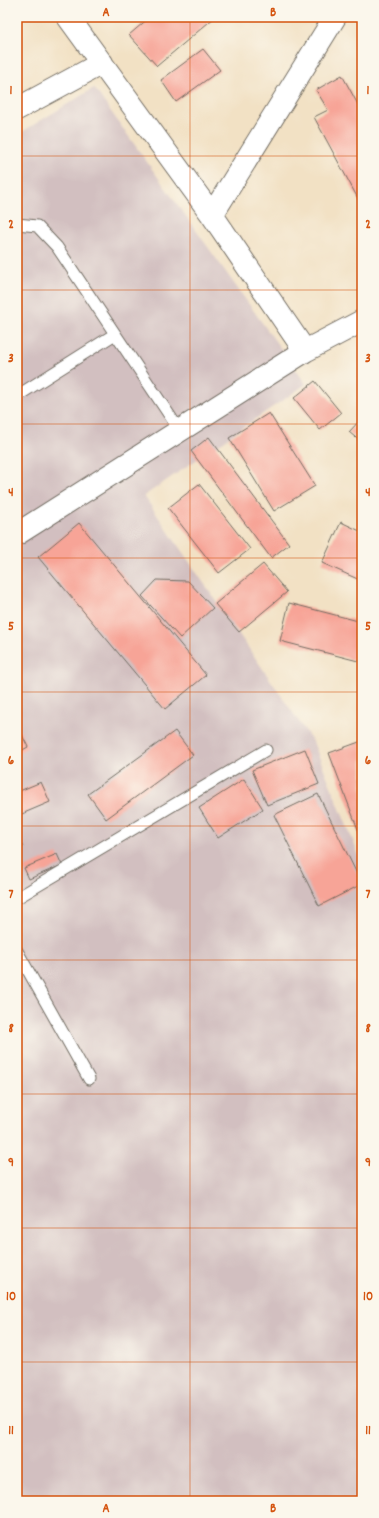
<svg xmlns="http://www.w3.org/2000/svg" width="379" height="1518" font-family="Dekko,sans-serif">
  <style>
    .industrial { fill: #d2bfc0 }
    .building { fill: #f7a497 }
    .lines { fill: none; stroke-linecap: round; stroke-linejoin: round }
    .service-casing { stroke: #716b61; stroke-width: 13 }
    .minor-casing { stroke: #716b61; stroke-width: 24 }
    .service { stroke: #fff; stroke-width: 11 }
    .minor { stroke: #fff; stroke-width: 22 }
    .grid { fill: none; stroke: #d5540f; stroke-width: 1; stroke-opacity: 0.55 }
    .neatline { fill: none; stroke: #d5540f; stroke-width: 1.5 }
    .grid-label { font-size: 13px; text-anchor: middle; font-weight: bold; fill: #d5540f }
  </style>
  <rect width="100%" height="100%" fill="#fbf7ec"/>
  <filter id="ink" filterUnits="userSpaceOnUse"><feTurbulence type="fractalNoise" baseFrequency=".025" numOctaves="2"/><feDisplacementMap in="SourceGraphic" scale="8" xChannelSelector="R" yChannelSelector="G"/><feConvolveMatrix kernelMatrix="1 2 1 2 8 2 1 2 1" color-interpolation-filters="sRGB"/></filter>
  <filter id="wash" filterUnits="userSpaceOnUse"><feTurbulence type="fractalNoise" baseFrequency=".012" numOctaves="4" result="noise"/><feDisplacementMap in="SourceGraphic" scale="16" xChannelSelector="R" yChannelSelector="G"/><feGaussianBlur stdDeviation="0.9" result="paint"/><feColorMatrix in="noise" values="0 0 0 0 0 0 0 0 0 0 0 0 0 0 0 0 0 1.4 0 .05"/><feComposite in="paint" operator="in"/></filter>
  <g filter="url(#wash)">
    <rect width="100%" height="100%" fill="#f2e1c4"/>
    <path class="industrial" d="M94 88 306 384 144 496 313 742 362 863V1501H17V135Z"/>
    <g id="blocks">
      <path class="building" d="M150 17H215L157 66 129 35Z
        M203 49 220 70 176 102 161 80Z
        M342 75 362 112V206L314 117 328 110 316 90Z
        M315 381 341 413 320 430 294 398Z
        M269 413 315 486 274 511 229 438Z
        M362 418V443L349 432Z
        M209 437 289 544 271 558 191 451Z
        M199 484 250 549 219 573 168 508Z
        M341 522 362 532V581L322 563Z
        M79 523 206 675 165 709 38 557Z
        M263 564 287 592 239 632 215 604Z
        M157 580 188 581 213 608 180 638 142 596Z
        M289 603 362 622V662L280 641Z
        M20 731 28 747 17 753V733Z
        M175 731 193 755 106 819 88 794Z
        M362 741V840L329 753Z
        M305 749 319 784 267 805 252 770Z
        M244 779 263 809 218 838 199 808Z
        M41 782 50 802 17 816V792Z
        M318 794 362 884 319 906 274 815Z
        M17 837 23 847 17 851Z
        M57 854 62 865 29 879 24 868Z"/>
    </g>
  </g>
  <g filter="url(#ink)">
    <use href="#blocks" fill-opacity="0" stroke="#716b61" stroke-width="1"/>
    <g class="lines">
      <g class="service-casing">
        <path id="service" d="M17 224 37 226 57 247 180 431
          M17 396 115 334
          M17 898 266 750
          M17 951 89 1079"/>
      </g>
      <g class="minor-casing">
        <path id="minor" d="M68 17 212 215 305 351
          M17 109 102 63
          M212 215 335 17
          M17 534 305 351 362 321"/>
      </g>
      <use href="#service" class="service"/>
      <use href="#minor" class="minor"/>
    </g>
  </g>
  <path class="grid" d="M190 17V1501M17 156H362M17 290H362M17 424H362M17 558H362M17 692H362M17 826H362M17 960H362M17 1094H362M17 1228H362M17 1362H362"/>
  <rect width="379" height="1518" fill="none" stroke="#fbf7ec" stroke-width="44"/>
  <rect x="22" y="22" width="335" height="1474" class="neatline"/>
  <g class="grid-label">
    <text x="106" y="16">A</text>
    <text x="273" y="16">B</text>
    <text x="11" y="94">1</text>
    <text x="368" y="94">1</text>
    <text x="11" y="228">2</text>
    <text x="368" y="228">2</text>
    <text x="11" y="362">3</text>
    <text x="368" y="362">3</text>
    <text x="11" y="496">4</text>
    <text x="368" y="496">4</text>
    <text x="11" y="630">5</text>
    <text x="368" y="630">5</text>
    <text x="11" y="764">6</text>
    <text x="368" y="764">6</text>
    <text x="11" y="898">7</text>
    <text x="368" y="898">7</text>
    <text x="11" y="1032">8</text>
    <text x="368" y="1032">8</text>
    <text x="11" y="1166">9</text>
    <text x="368" y="1166">9</text>
    <text x="11" y="1300">10</text>
    <text x="368" y="1300">10</text>
    <text x="11" y="1434">11</text>
    <text x="368" y="1434">11</text>
    <text x="106" y="1512">A</text>
    <text x="273" y="1512">B</text>
  </g>
</svg>
